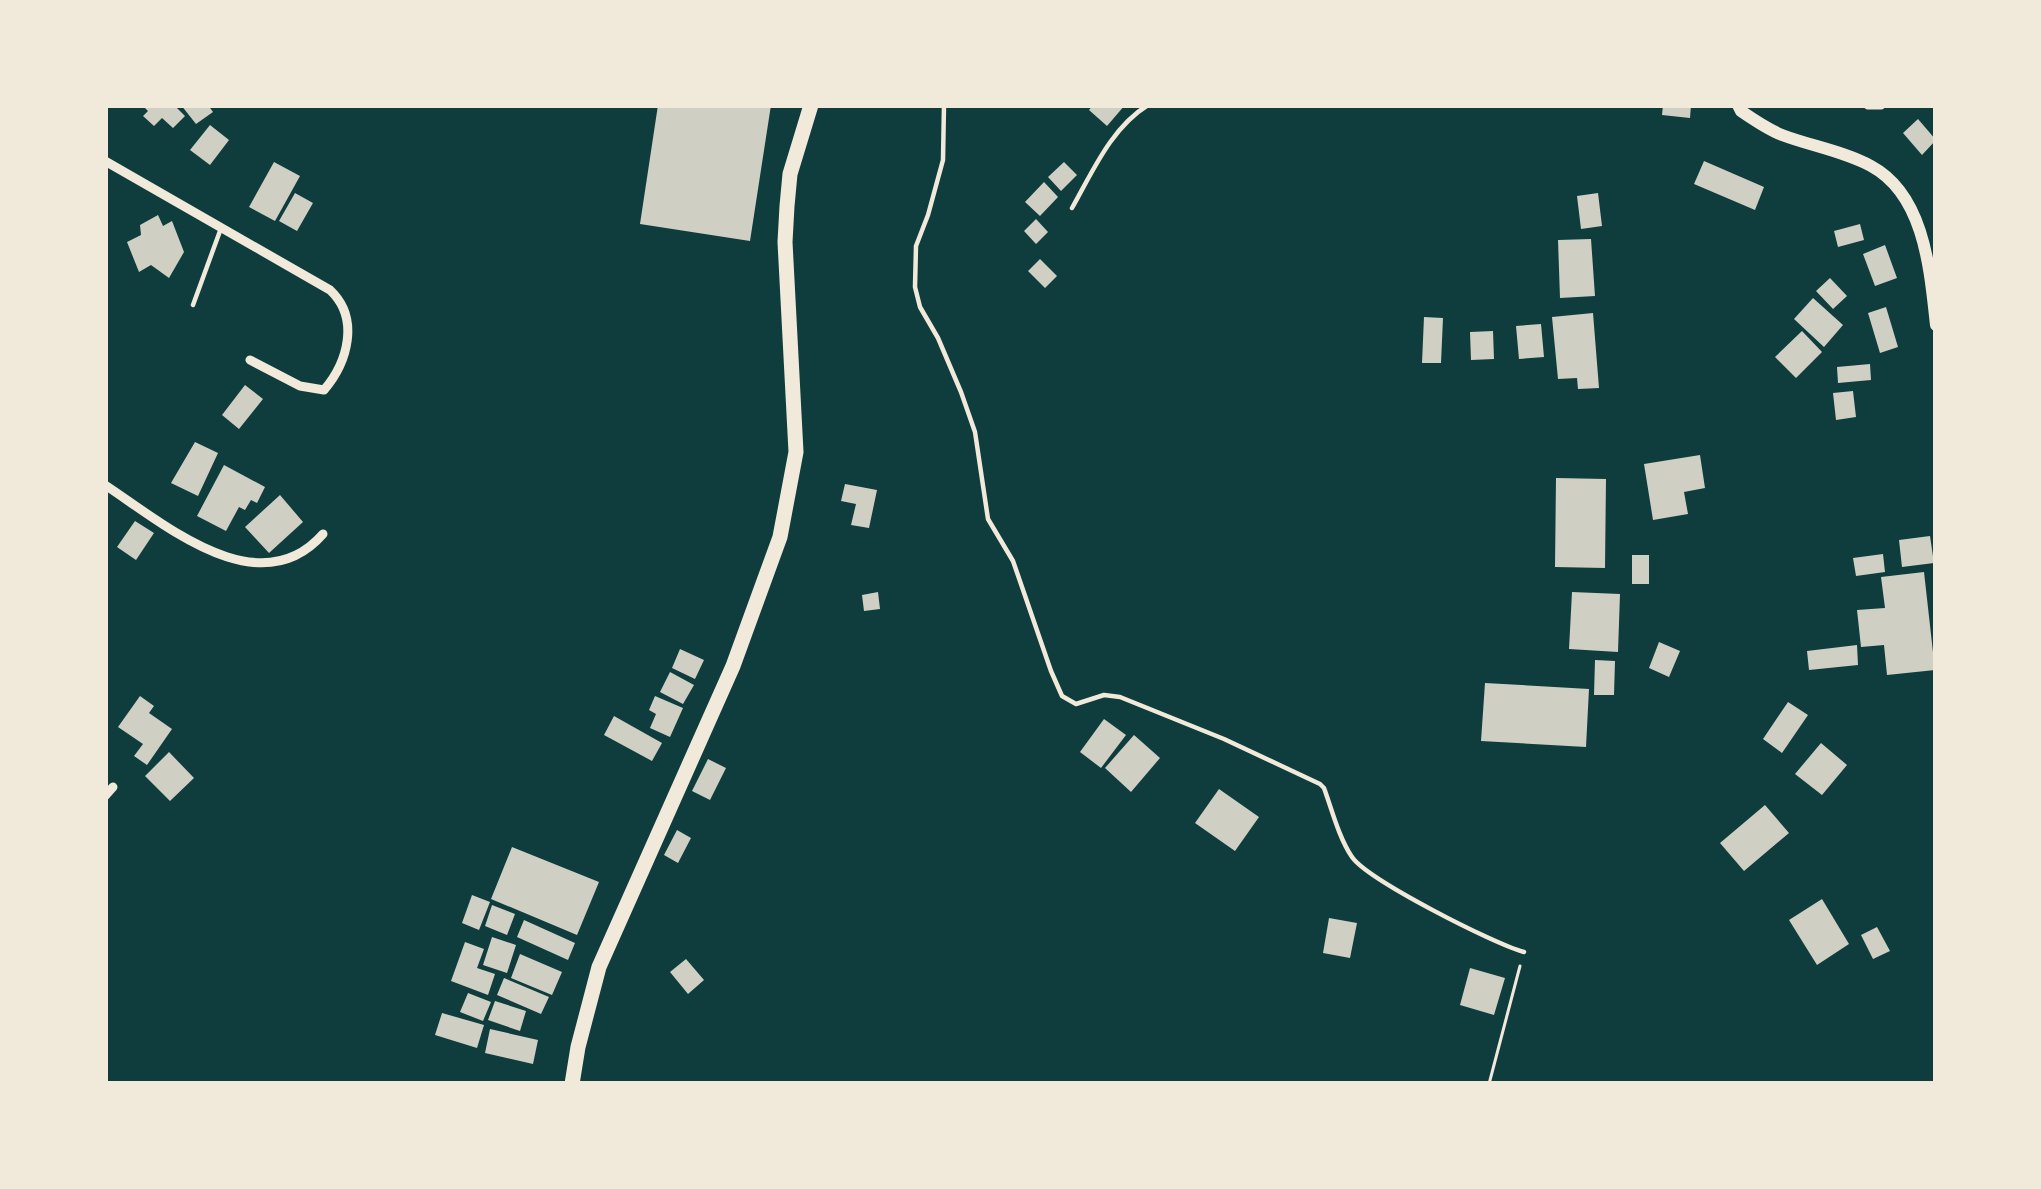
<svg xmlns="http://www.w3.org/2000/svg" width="2041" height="1189" font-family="Jost,sans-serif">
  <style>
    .building { fill: #cfcfc3 }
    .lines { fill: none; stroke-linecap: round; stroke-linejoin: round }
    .path { stroke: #f1e9da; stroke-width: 3 }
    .service { stroke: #f1e9da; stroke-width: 4.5 }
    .minor { stroke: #f1e9da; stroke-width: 9 }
    .tertiary { stroke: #f1e9da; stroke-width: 12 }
    .primary { stroke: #f1e9da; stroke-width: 15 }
  </style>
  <rect width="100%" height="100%" fill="#0f3d3e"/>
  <path class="building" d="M142 105H174L185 116 173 128 162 118 154 126 143 116 148 111Z
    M181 105H208L213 112 196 124Z
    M658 105H771L750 241 640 224Z
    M1093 105H1125L1107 126 1089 110Z
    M1663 105H1691L1690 118 1662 115Z
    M1918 119 1936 140 1922 155 1903 133Z
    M210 125 229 140 210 165 190 150Z
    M1704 161 1764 187 1755 210 1694 184Z
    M274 162 300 176 275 221 249 207Z
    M1064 162 1077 175 1061 191 1048 177Z
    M1044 182 1058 197 1040 216 1025 202Z
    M295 193 313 203 297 231 279 221Z
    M1598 193 1602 226 1581 229 1577 196Z
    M158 215 163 226 172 221 184 252 169 278 151 265 139 272 127 242 141 235 140 225Z
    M1036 219 1048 232 1036 244 1024 231Z
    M1860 224 1864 240 1838 247 1834 231Z
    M1591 239 1595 296 1560 298 1558 240Z
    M1885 245 1897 278 1875 286 1863 254Z
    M1040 259 1057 276 1045 288 1028 271Z
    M1830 278 1847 296 1833 309 1816 291Z
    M1813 298 1843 325 1824 347 1794 319Z
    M1886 307 1898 347 1880 353 1868 313Z
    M1593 313 1599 388 1578 389 1577 378 1558 379 1552 317Z
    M1424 317 1443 318 1441 363H1422Z
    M1541 324 1544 357 1519 359 1516 326Z
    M1493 331 1494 359 1471 360 1470 332Z
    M1802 331 1822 352 1796 378 1775 357Z
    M1870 364 1871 380 1838 383 1837 367Z
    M245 385 263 399 239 429 222 415Z
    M1853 391 1856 417 1836 420 1833 393Z
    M195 442 218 453 198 496 171 483Z
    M1700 455 1705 488 1684 492 1688 514 1653 520 1644 464Z
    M224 465 265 487 257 503 251 500 245 510 239 507 226 531 197 516Z
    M1556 478 1606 479 1605 568 1555 567Z
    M845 484 877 490 869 528 851 525 856 504 841 501Z
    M280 495 303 522 269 553 245 527Z
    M135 521 154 533 136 560 117 547Z
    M1930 536 1934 563 1902 567 1899 540Z
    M1883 554 1885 572 1856 576 1853 558Z
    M1632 555H1649V584H1632Z
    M1924 572 1935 670 1887 675 1884 645 1861 647 1857 610 1885 608 1881 577Z
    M878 592 880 609 864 611 862 595Z
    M1572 592 1620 594 1618 652 1569 649Z
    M1659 642 1680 651 1669 677 1649 668Z
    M1857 645 1858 665 1809 670 1807 651Z
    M680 649 704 660 695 679 672 668Z
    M1595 660 1615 661 1614 695H1594Z
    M670 672 694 685 683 704 660 692Z
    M1485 683 1589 689 1586 747 1481 741Z
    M140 696 154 706 149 713 172 729 147 765 134 756 143 744 118 727Z
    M655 696 683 708 670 737 650 728 656 714 649 710Z
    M1788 702 1808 715 1782 753 1763 739Z
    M614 716 662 743 652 761 604 735Z
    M1104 719 1126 735 1101 768 1080 752Z
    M1134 735 1160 758 1131 792 1105 768Z
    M1821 743 1847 765 1822 795 1795 774Z
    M169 752 194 778 170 801 145 776Z
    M708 759 726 768 710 800 692 791Z
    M1219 789 1259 817 1235 851 1195 823Z
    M1765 805 1789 833 1744 871 1720 843Z
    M677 830 691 838 678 863 664 855Z
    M512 847 599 882 577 935 491 899Z
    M472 895 490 902 479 930 462 923Z
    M1822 899 1849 944 1817 965 1789 920Z
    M492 905 515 914 507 935 485 926Z
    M1329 918 1357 923 1350 958 1323 953Z
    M524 920 575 943 568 960 517 937Z
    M1877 927 1890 951 1873 959 1861 935Z
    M492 937 516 945 507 973 483 965Z
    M465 942 484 949 477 968 495 974 488 995 451 981Z
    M520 954 562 972 552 995 511 978Z
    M686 959 704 980 688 994 670 972Z
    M1470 968 1505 978 1494 1015 1460 1005Z
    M504 978 549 997 541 1014 497 995Z
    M468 993 491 1002 483 1021 460 1012Z
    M495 1001 526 1011 520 1031 488 1020Z
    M442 1013 484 1025 477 1048 435 1035Z
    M490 1029 538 1040 533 1064 485 1053Z"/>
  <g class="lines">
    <path class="path" d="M1489 1084 1520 966"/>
    <path class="service" d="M944 105 943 160 928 215 916 246 915 287 920 307 938 338 961 392 975 432 988 519 1013 561 1051 671 1062 696 1076 704 1104 695 1120 697 1224 739 1320 784 1324 788C1332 810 1339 838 1352 857 1368 880 1494 944 1524 952
      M1072 208C1093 171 1111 128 1148 105
      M193 305 220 231"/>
    <path class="minor" d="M1868 105H1881
      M105 161 330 290C360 318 348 362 324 390L300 386 250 360
      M105 485C163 523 259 607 323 534
      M105 796 113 787"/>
    <path class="tertiary" d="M1738 105 1741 111C1754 120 1767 129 1782 135 1811 146 1843 151 1871 166 1925 195 1930 271 1936 325"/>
    <path class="primary" d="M572 1084 578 1047 599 967 733 666 780 537 796 452 785 242 787 206 790 174 811 105"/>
  </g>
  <rect width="2041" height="1189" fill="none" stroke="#f1e9da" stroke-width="216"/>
</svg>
